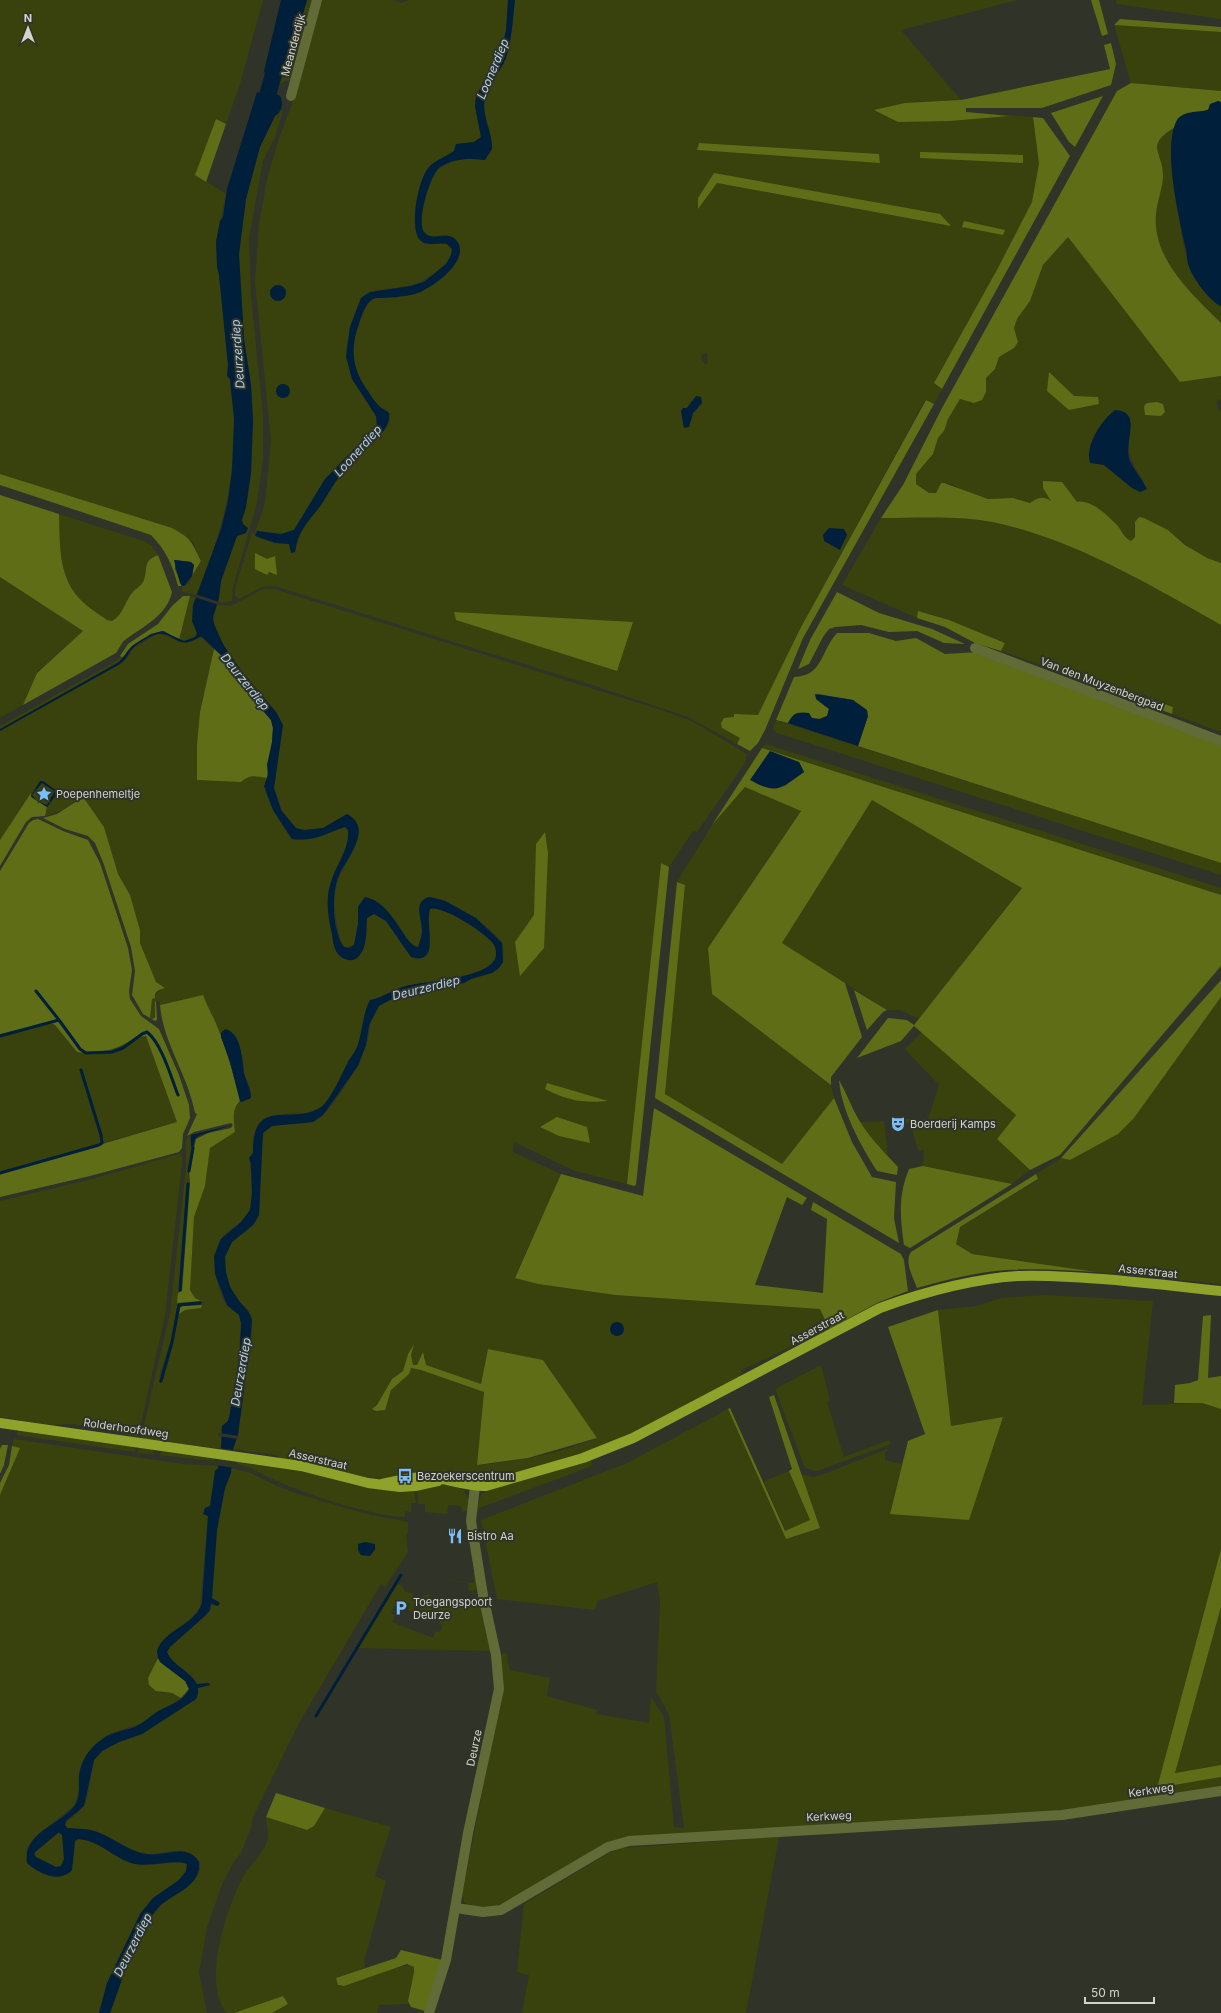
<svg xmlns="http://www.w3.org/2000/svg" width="1221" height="2013" font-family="Inter,sans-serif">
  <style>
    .green { fill: #39420d; fill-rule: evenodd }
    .forest { fill: #5f6d16; fill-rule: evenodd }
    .water { fill: #001f3a; fill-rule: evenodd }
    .pier { fill: #303327 }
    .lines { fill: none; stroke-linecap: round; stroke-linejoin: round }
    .stream { stroke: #001f3a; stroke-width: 3 }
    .river { stroke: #001f3a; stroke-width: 17 }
    .minor { stroke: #606b37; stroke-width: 10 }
    .major { stroke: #8fa32a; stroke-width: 10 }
    .labels { text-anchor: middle; stroke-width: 4; stroke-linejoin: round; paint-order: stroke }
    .street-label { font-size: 11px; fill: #d1d3cc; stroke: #303327 }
    .poi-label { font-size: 11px; fill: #d1d3cc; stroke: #303327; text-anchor: start }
    .water-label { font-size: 12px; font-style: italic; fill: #b0d1ef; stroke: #303327 }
  </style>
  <rect width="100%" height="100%" fill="#303327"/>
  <path class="green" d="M0 0H263L240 84 226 124 216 119 196 175 226 194 216 242 217 256 228 365 227 376 230 379C230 392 234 405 234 419 235 484 221 535 197 595L182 592V586L187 585 201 561 193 542 172 528 0 474Z
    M307 0H314L292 79 280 83 278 79 282 78 286 73Z
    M319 0H393L401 3 408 0H508L506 31 502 46 476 97 475 106 481 137 474 142 456 144 454 151C446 157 434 161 428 168 418 181 407 230 422 241 429 246 439 242 447 244L452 249C452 257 447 263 442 267 412 294 398 283 365 294L361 298 350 327 346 351 352 379 376 416V427L325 479 294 530 281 534 260 531 256 533 255 532 265 503 271 440 255 282 259 224 267 179 279 138 297 91Z
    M515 0H1018L901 30 961 100 966 108V112L1033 117 1044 204 998 269 934 383 942 389 934 404 925 400 800 629 758 716 734 715 740 738 737 744 688 717 592 685 275 586 262 587 239 599 235 596V588L252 533 262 539 288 543 295 553 300 532 310 517 321 505 329 490 346 468 385 430 389 424 390 414C386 410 382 409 378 405 346 371 348 340 369 301 381 296 396 296 409 295 424 293 449 276 456 262 460 255 462 249 457 242 452 233 440 236 431 237 427 235 424 234 422 229 418 218 431 174 440 168 454 158 469 158 485 160L492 145 484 113V100L508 48ZM699 143 879 154 880 162 697 150ZM714 173 951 226 717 183 698 208ZM707 352 708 361 706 365 701 359 702 355ZM692 400 698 409 693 413 692 420 684 428 681 411 683 408H687Z
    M1116 0H1221V19L1117 4Z
    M1114 25 1221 32V91L1131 83Z
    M280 111H283L275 137 263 161 249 238 251 295 263 416V458L257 503 233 587 232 601 222 603 217 601 221 581 237 536 246 533 248 528 243 524 242 520 246 507 251 473 253 421 251 385 244 339 239 254 246 199 260 147 275 116 278 114 276 124Z
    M1175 127 1171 160 1182 238 1188 264 1216 304 1221 306V323C1193 295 1152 259 1156 214 1157 202 1162 190 1163 178 1164 151 1143 147 1175 127Z
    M1068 237 1180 382 1221 376V399L1216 402 1219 410H1221V563C1201 560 1185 543 1170 532 1162 526 1152 523 1144 518L1134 525 1135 537 1131 541 1124 538 1116 523 1077 502 1030 503 1013 498 988 499 964 491 951 484 941 483 936 493H929L916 484V474L933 454 938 438 944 431 948 419 960 399 974 403 986 392V378L995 369 999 357 1014 348V328L1017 319 1030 301 1043 265ZM1157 402 1161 416 1147 403ZM1131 422C1126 452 1128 456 1144 482L1132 488 1104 465 1088 456 1097 432Z
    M59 514 144 541 152 546 158 555C141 561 149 570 143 582 140 587 135 589 132 593 124 603 123 615 112 621L107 620C97 613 86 606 78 597 58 574 60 542 59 514Z
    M881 518C919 518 959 515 997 523 1077 541 1150 585 1221 625V732L1172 714 1173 707 1161 701 1086 674 1084 680 1001 651 1005 643 949 620 919 611 917 618 842 585Z
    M0 577 83 631 37 672 23 705 0 718Z
    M263 589H275L293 595 661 710 692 721 747 754 745 763 697 832 693 831 669 867 661 863 627 1184 575 1171 514 1142 513 1152 561 1174 515 1277 538 1284 615 1295 820 1309 829 1329 741 1370 743 1376 641 1430 594 1450 484 1481C474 1481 456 1480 449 1472H442L440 1474H415L414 1472C376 1490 320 1468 280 1458L277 1455 233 1449C241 1427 240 1405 244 1383 247 1369 255 1329 251 1316 249 1310 244 1307 240 1302 230 1290 223 1272 225 1257 228 1236 253 1234 259 1215L261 1145 264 1132C279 1117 305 1130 321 1117 334 1107 361 1062 366 1046 371 1032 368 1018 379 1006 392 993 445 988 464 983 479 973 488 978 503 962 503 956 505 947 501 941 493 929 459 907 445 901 440 898 433 898 427 897 414 907 422 917 422 930 422 936 420 941 419 947L412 945C397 927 389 902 365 897L359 904 358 924 354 945 346 947C339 944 339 936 338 929 334 913 333 900 337 884 341 865 376 829 347 814L323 828 304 831 296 828 283 813 274 788 283 725 276 712 243 673 219 638 213 620 217 604 231 606ZM413 1347 411 1355 413 1365H417L421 1356 425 1357V1365L481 1384 488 1349 549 1367 565 1393 597 1438C560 1453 518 1462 477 1465L484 1392 421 1370 411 1368C408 1379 396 1381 391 1390 387 1397 389 1402 382 1411H376L373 1408 377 1405 392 1379 403 1371 408 1354Z
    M190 596 196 598 192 621 197 633C194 639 187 642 179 640Z
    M159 633 182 642 193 641 201 637 214 649 200 712 197 744 247 777 255 775 267 778C259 792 283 828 292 839 316 842 325 833 345 827L348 830C350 846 340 858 335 873 325 900 329 922 335 949L363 951 367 918 374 914 386 921 411 957 419 959 425 956 430 909C435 908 439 908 444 910 454 914 490 937 494 945 496 948 497 956 495 959 485 979 425 981 406 986 394 989 382 998 370 1000 363 1014 362 1030 358 1045 356 1051 352 1055 349 1061 342 1075 334 1095 323 1106 304 1122 266 1103 255 1131 252 1139 253 1146 253 1155L249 1158C251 1172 254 1198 249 1212 245 1224 231 1227 223 1236 209 1251 216 1291 227 1306 230 1309 236 1312 239 1315L241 1323 238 1365 230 1413 228 1421 222 1427 221 1449 141 1438 170 1313 186 1167V1141L189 1135 192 1149 188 1171 189 1182H187L178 1302 171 1340 160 1373 159 1383H162L174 1340 179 1314 185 1310 201 1308 203 1303 195 1298 190 1290 194 1217 205 1186 210 1148 235 1132C233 1112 231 1103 251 1098L250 1088 244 1073V1064L237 1039 221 1033V1037L211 1016 188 998 160 1005V1002L156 1001 155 1017 153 1019 150 1018C151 1003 151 994 165 988L156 982 140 943V930L130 895 118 874 104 827 82 796 63 810 45 816 47 807 57 792 43 781H40L0 840V731L120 664 128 657 134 648Z
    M120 656 124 658 119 662 0 729V726L116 661Z
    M776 720 1221 863V875L777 733 773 729Z
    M766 744 1221 888V895L762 748Z
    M42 783 55 792 46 806 40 801 39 803 32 795Z
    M745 787 801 810 708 948 712 994 831 1085 834 1098 782 1164 665 1094 685 885 677 882 712 825Z
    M872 800 1022 887 919 1019 900 1010H887L782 943Z
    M1221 997V1284L1096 1272 998 1259 972 1254 956 1244 960 1227 1038 1180 1036 1174 1061 1158 1070 1160 1134 1118Z
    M48 1022 55 1025 77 1052 140 1036H146L177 1122 0 1172V1034Z
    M922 1032 1016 1115 997 1139 1030 1170 1012 1184 923 1166 924 1150H918L910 1123H906V1119H928L939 1085 905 1049Z
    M884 1121 888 1156 875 1144 860 1122Z
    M179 1154 182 1157V1164L165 1315 138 1437 98 1428 73 1424 51 1425 0 1417V1201L96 1178Z
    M1045 1295 1153 1301 1142 1405 1202 1403 1221 1409V1549L1157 1788 1221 1777V1788L1065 1811 626 1839 494 1909 469 1906 464 1902 462 1895 501 1698V1655L506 1652 510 1670 550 1678 547 1696 597 1710 596 1714 649 1723 651 1697 664 1717 674 1827 684 1828 669 1715 656 1691 660 1601 657 1582 597 1601 595 1610 497 1599 481 1520 627 1463 728 1409 786 1539 820 1528 801 1474 813 1477 819 1476 887 1449V1451L885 1452V1460L902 1464 890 1511 1002 1417 951 1426 938 1310 977 1306 1001 1298Z
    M821 1365 830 1401 827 1402 844 1457 889 1440 891 1444 817 1471 807 1469 804 1466 775 1389Z
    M19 1430 136 1447 135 1452 16 1435Z
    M14 1439 183 1464 218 1466V1469L215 1471 210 1506 205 1508 204 1514 208 1516 200 1607C192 1622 175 1627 165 1639 156 1649 159 1660 152 1670L161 1693H172L181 1698 142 1723 109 1734 94 1746 80 1785 75 1805 41 1832 27 1849V1863C39 1873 58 1884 72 1870L75 1841 78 1839C100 1840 114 1859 135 1864 149 1868 177 1859 187 1864L186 1871 179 1881 153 1898 140 1914 107 1983 99 2013H0V1495L9 1474 15 1448 12 1446Z
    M139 1447 152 1449 154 1454 138 1453Z
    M162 1450 214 1458V1461L159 1455Z
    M591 1460 592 1466 477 1509 481 1495 487 1490Z
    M237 1461 310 1472 353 1485 370 1488H414L416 1503H411V1512L405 1511V1517C370 1515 317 1498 284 1484 268 1478 254 1468 237 1464Z
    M231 1468 251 1473 277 1486 298 1494 370 1515 408 1522V1533H406L408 1552 385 1587 381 1584 299 1723 252 1819V1825L241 1853 234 1862 223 1882 207 1927 199 1973 207 2013H110C123 1978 134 1935 159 1907 168 1897 219 1875 193 1855 178 1844 154 1858 136 1853 133 1852 132 1850 129 1848 120 1842 109 1837 99 1833 88 1828 78 1829 67 1828L65 1823 79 1812 87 1799 94 1760 102 1751 119 1742 142 1734 196 1699 198 1694V1688L210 1685 209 1683 197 1684C190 1671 172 1665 167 1652L170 1647 206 1615 210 1610V1604L218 1606V1602L212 1598 217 1530 225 1488 229 1480ZM365 1542 371 1543 376 1549 370 1556 361 1555 358 1550 361 1543Z
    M789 1471 810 1521 785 1531 764 1481Z
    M440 1484 450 1485 464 1490 469 1501 467 1511 462 1512 461 1506 448 1505 447 1514 425 1512V1504H418L417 1490Z
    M477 1572 478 1588 473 1591 468 1590 469 1582 423 1578 474 1583 473 1573Z
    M395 1582 403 1587 405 1592 413 1593C416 1598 416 1607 412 1611H408L410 1604 401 1601 398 1607 394 1606 391 1613 395 1615 392 1622 433 1638 436 1631 440 1632 443 1625 439 1624 442 1617 426 1611 423 1617 421 1616 420 1611 423 1596 429 1594V1601L466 1606 467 1598 480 1601 492 1651 356 1648Z
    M1221 1607V1765L1175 1773Z
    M325 1808 391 1827 375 1876 386 1881 364 1962 365 1968 336 1978 411 1965 414 1967V1972L408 2001 409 2004 379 2005 377 2013H272L288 2004 283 1996 234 2013H227C201 1985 227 1906 243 1877 250 1864 265 1853 268 1838 269 1832 266 1823 266 1817L307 1830 314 1826Z
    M58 1833 62 1835 64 1859 61 1866 56 1867 36 1857 34 1853Z
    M779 1837 746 2013H522L529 1975 517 1972 524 1904 607 1854 622 1848Z"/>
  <path class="forest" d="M1091 0H1099L1108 34 1102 36Z
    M1120 19 1221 27V32L1114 25Z
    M1111 43 1116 64 1111 85 1042 108H966V112L1009 116 950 121 898 122 874 110 905 103 961 100 1110 69 1104 45Z
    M1131 83 1221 91V102L1218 101C1215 104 1212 107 1209 109 1195 118 1182 105 1175 127 1143 147 1164 151 1163 178 1162 190 1157 202 1156 214 1152 259 1193 295 1221 323V376L1180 382 1068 237 1043 265 1030 301 1017 319 1014 328 1018 342 1014 348 999 357 995 369 986 378V392L982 400 974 403 960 399 948 419 944 431 938 438 933 454 916 474V484L929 493H936L941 483H944L988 499 1013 498 1030 503C1039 497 1043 496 1051 501L1043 488V481L1062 482 1077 502C1090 499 1106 514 1115 523 1122 529 1122 537 1131 541L1135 537V522L1139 517 1144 518 1168 530 1185 545 1207 558 1221 563V625C1150 585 1077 541 997 523 960 515 919 518 881 518L903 485 942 408 1117 91Z
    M1103 96 1075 147 1069 142 1051 113Z
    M1033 117 1043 118 1070 156 942 389 934 383 998 268 1032 202 1039 164Z
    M216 119 226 124 206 182 195 175Z
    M699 143 879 154 880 163 697 150Z
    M920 152 1023 155V163L920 158Z
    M714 173 940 214 951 226 717 183 698 209V198Z
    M964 221 1005 230 1003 235 962 227Z
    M1049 372 1074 396 1098 397 1099 404 1069 410 1047 391Z
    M926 400 934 404 803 638 765 730 758 743 750 751 737 744 740 738 722 728 721 723 724 718 734 717V714L758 715 800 629Z
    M1157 402 1163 404 1165 412 1161 416 1145 415 1144 406 1147 403Z
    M0 474 172 528C192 539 191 541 201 561L192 576 194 565 191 562 175 560V569L182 586H178C173 566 166 550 151 535L0 485Z
    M0 495 59 514C60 542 58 574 78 597 86 606 97 613 107 620L112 621C123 615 124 603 132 593 135 589 140 587 143 582 149 570 141 561 158 555L172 592C167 616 142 627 125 640 121 643 119 649 116 653L23 705 37 673 83 631 0 577Z
    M255 553 267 559 275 556 277 575 269 572 267 575 255 569Z
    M837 592 879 613 932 629 965 644 944 643 917 631 889 632 861 625 835 627 829 629 823 637 809 664 798 669 810 640Z
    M183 596H190L179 640 164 631C149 635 129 643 124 658L120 656 128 644 158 624 172 606Z
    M918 611 949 620 1005 643 1001 651 975 643 945 627 917 618Z
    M454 612 633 622 617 671 456 620Z
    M837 633H869L896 641 916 638 945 654 979 652 1221 746V863L858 746 868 716 853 700 818 694 816 699 829 709 827 716 816 720C803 715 797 705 788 723L776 720 794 677C823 676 820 652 837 633Z
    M214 649 222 656 229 671 271 720 273 728 272 742 267 778C255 776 250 774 241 782L197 780V744L200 712Z
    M1086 674 1173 707 1172 714 1084 680Z
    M762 748 1221 895V966L1060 1155 1030 1170 997 1139 1016 1115 914 1026 901 1041 857 1058 888 1018 907 1020 914 1025 1022 888 872 800 782 943 845 983 862 1037 831 1077V1085L712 994 708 948 801 811 745 787 712 825ZM799 762 804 772 783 787Z
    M31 793V797L47 807 45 816 32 817 26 822 0 866V840Z
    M83 797 104 827 118 874 130 895 140 930V943L156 982 165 988C159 990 154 991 155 998L152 999 150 1018 153 1019 155 1017V1001L156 1002 157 1020 155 1021 143 1014 132 995 135 971 131 947 103 862 95 843 88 836 65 829 43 818 57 814Z
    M38 819 63 831 88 840 100 863 128 948 132 970 129 991 130 999 141 1016 159 1029 179 1075 189 1105 190 1118 183 1134 182 1148 179 1152 90 1176 0 1197V1174L177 1122 146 1036C135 1036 130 1042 120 1046 108 1052 90 1054 77 1052L55 1025 48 1022 0 1034V871L29 823 33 820Z
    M545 832 548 853 544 948 520 976 515 942 534 915 536 844Z
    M661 863 669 867 636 1185 634 1186 627 1184Z
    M677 882 685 885 665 1094 782 1164 834 1098 852 1142 872 1177 896 1182 894 1218 899 1243 655 1098Z
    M1221 980V997L1134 1118 1118 1134 1070 1160 1061 1158Z
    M854 990 887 1010 883 1012 867 1030Z
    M203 995C207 1006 213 1016 217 1026 227 1050 234 1076 240 1101 231 1110 234 1120 235 1132L210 1148 205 1186 194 1217 190 1290 195 1298 201 1301 177 1303 178 1293 182 1291 190 1183 189 1172 196 1139 208 1133 231 1128 233 1125 231 1123 194 1132 187 1136 197 1114 195 1113C188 1075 163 1043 160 1005Z
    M839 1080C845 1090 849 1101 854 1111 865 1133 882 1150 898 1167L897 1175 877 1171C861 1146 841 1110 839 1080Z
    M547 1083 608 1101C582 1103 569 1101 545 1089Z
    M654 1108 807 1198 802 1205 787 1197 755 1285 823 1293 827 1219 811 1210 813 1202 901 1254 904 1260 908 1291 879 1302 829 1329 820 1309 615 1295 538 1284 515 1278 561 1174 643 1196Z
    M557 1117 587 1127 590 1143 559 1136 540 1127Z
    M923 1166 1012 1184 910 1248 904 1245C900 1217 898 1196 909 1169Z
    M1036 1174 1038 1179 960 1227 956 1244 972 1254 1096 1272C1066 1270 1037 1268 1007 1270 976 1272 946 1280 917 1288 913 1277 904 1262 911 1252Z
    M202 1305 201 1308 185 1310 179 1314 180 1308 182 1306Z
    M938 1310 951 1426 1003 1417 969 1520 890 1514 908 1441 925 1434 888 1327Z
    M1211 1315 1208 1378 1221 1376V1409L1202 1403H1174L1175 1385 1190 1383 1198 1380 1203 1316Z
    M414 1344 411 1355 413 1365H417L423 1352 426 1365 481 1384 488 1349 543 1360 597 1438 528 1458 477 1465 484 1392 421 1370 411 1368 409 1374 391 1390 385 1410 376 1411 372 1409 377 1405 392 1379 403 1371 408 1354Z
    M774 1395 820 1528 786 1539 728 1409 730 1408 785 1531 810 1520 789 1471 792 1469 769 1397Z
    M2 1445H8L4 1465 0 1474V1449Z
    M12 1446 20 1448 0 1495V1483L9 1465Z
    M1221 1549V1607L1175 1773 1221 1765V1777L1157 1788Z
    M158 1658 163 1664 188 1683 189 1689 181 1698 172 1693 156 1691 149 1685 148 1678Z
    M276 1793 325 1808 314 1826 307 1830 266 1817Z
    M401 1950 442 1960 425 2011 411 2007 408 2001 414 1972V1967L407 1964 344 1986 338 1985 336 1978 396 1958Z
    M283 1996 288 2004 272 2013H234Z"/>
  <path class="water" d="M281 0H307L286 73 278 81 267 78 264 71Z
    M508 0H515C513 18 512 40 506 58 501 72 487 84 485 98 481 116 493 132 492 149L485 160C468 158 455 158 440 167 430 174 415 224 425 233 432 241 445 232 454 238 476 257 432 289 415 294 403 297 388 298 375 298 366 302 363 312 360 321 350 347 351 368 368 391 371 396 375 402 379 406 382 409 386 410 389 413 392 433 358 454 346 468 336 479 329 493 321 505 309 521 297 532 295 552L291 553 289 544 275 543 255 536 257 531 281 534 294 530 325 479 377 425 376 416 352 379 346 357 350 327 361 298 370 292 411 286 424 282 446 264 451 255 452 249 447 244C438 242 426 247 420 240 409 228 418 179 429 167 435 160 446 157 454 151L456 144 474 142 481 137 475 106 476 97 502 46 506 31Z
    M265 84 276 87 274 93 280 96C284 103 282 111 275 116L260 147 246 199 239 254 244 339 251 385 253 421 251 473 246 507 242 520 243 524 248 528 246 533 237 536 221 581 219 598 213 617 214 624 224 646 243 673 276 712 283 725 274 788 281 810 296 828 304 830 323 828 347 814C374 828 347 858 339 875 331 894 332 930 344 947L349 948 354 945 358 924V907L365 897C393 902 405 947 418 947 420 941 422 936 422 931 422 918 412 901 430 897L445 901 476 918 502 943 503 962 499 968 492 973 471 979 464 983 392 999 379 1006 369 1025 366 1045 358 1066 323 1115 313 1122 272 1126 263 1133 259 1215 253 1225 232 1242 225 1257 226 1272 230 1287 239 1301 248 1311 252 1319 250 1345 238 1435 233 1449 231 1473 225 1488 217 1530 212 1598 220 1603 218 1606 211 1604 210 1610 206 1615 170 1647 167 1652C172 1665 190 1671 197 1684L209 1683 210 1685 198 1688V1694L196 1699 142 1734 119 1742 102 1751 94 1760 84 1806 66 1821 65 1825 67 1828C78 1829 89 1828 100 1833 116 1840 130 1852 147 1854 165 1857 187 1842 199 1862 201 1889 171 1893 158 1908 133 1938 124 1977 110 2013H99L107 1983 140 1914 153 1898 179 1880 186 1871 187 1864C177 1859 149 1867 135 1864 114 1859 100 1840 78 1839L75 1841 72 1870C59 1884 38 1873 27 1863 22 1832 61 1825 75 1805 81 1796 78 1785 79 1775 81 1761 89 1748 101 1740 111 1732 123 1731 135 1727 144 1723 151 1715 160 1710 170 1705 184 1701 189 1689L185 1681 160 1662 158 1658 157 1651C164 1629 195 1626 202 1603L208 1516 203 1514 205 1508 210 1506 215 1471 218 1468 221 1447 222 1426 228 1421 230 1413 240 1352 241 1323 239 1315 227 1305 215 1274 214 1256 221 1239 241 1222 250 1210 252 1194 251 1163 249 1158 253 1153C253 1094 291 1127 321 1107 331 1100 343 1071 349 1060 352 1056 355 1052 357 1047 363 1032 362 1015 370 1000 382 998 394 989 406 986 425 981 485 979 495 959 497 955 496 948 494 945 488 934 442 905 430 909 424 923 442 966 411 957L386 921 374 914 367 918C366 930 368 946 359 956 355 962 345 961 340 956 334 951 333 941 332 934 328 917 325 898 331 882 336 864 350 849 348 830L345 827C325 833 316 842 292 839L290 836 273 810 264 786 268 775 267 765 272 742 273 728 271 720 229 671 222 656 202 637H199C178 652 173 631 158 634 151 635 136 644 131 650 127 655 126 660 120 664L0 731V729L119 662 132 646 151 634 162 631 184 641 195 637 197 633 192 621 193 605 221 529 228 501 232 471 234 419 230 379 227 376 228 365 219 275 217 267 216 242 220 221 223 217 227 189 257 92 261 94ZM59 1832 62 1835 64 1859 61 1866 56 1867 36 1857 34 1853Z
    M1218 101 1221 102V306C1208 300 1192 277 1188 264 1187 259 1187 254 1186 249 1179 219 1162 147 1177 120 1183 111 1198 112 1208 110L1210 104Z
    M270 293a8 8 0 1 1 16 0a8 8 0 1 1-16 0Z
    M276 391a7 7 0 1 1 14 0a7 7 0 1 1-14 0Z
    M696 396 701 397 702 403 693 413 689 427 684 428 681 411 683 408H687Z
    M1115 410C1143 411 1124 441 1129 459 1133 469 1142 479 1147 489L1140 492 1132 488 1104 465 1090 463C1085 445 1101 421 1115 410Z
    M829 528 844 529 847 535 840 550 824 541 823 535Z
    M174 560 191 562 194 565 192 576 184 586H182L180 583Z
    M815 694 853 700 867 710 868 716 858 746 788 723C793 714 798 711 809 713L812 718 820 719 827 716 829 709 816 699Z
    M770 751 799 762 804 772C779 789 778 795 750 780Z
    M40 781H43L57 791V794L47 807 39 802 47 805 55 791 42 783 32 795 37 801 31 796Z
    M225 1029C242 1033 242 1060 244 1073 246 1082 251 1089 251 1098L242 1102 240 1101 230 1062 221 1037V1033Z
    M232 1125 198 1136 195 1139 193 1148 191 1147V1135Z
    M610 1329a7 7 0 1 1 14 0a7 7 0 1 1-14 0Z
    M365 1542 375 1544V1549L370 1556 361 1555 358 1550V1544Z"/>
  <path class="pier" d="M195 594 219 602V605L194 597Z
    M219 1433 239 1436 238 1439 218 1436Z
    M219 1448 234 1450 233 1468 216 1465Z"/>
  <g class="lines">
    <path class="stream" d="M36 991 59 1020
      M0 1036 59 1020 80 1049 86 1053 112 1052 123 1048 142 1034 147 1032C162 1044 171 1077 178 1095
      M189 1171 193 1148
      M0 1173 99 1145 102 1143 101 1135 81 1070
      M180 1290 188 1184
      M161 1381 172 1342 179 1305 200 1303
      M316 1716 401 1575"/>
    <path class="river" d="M264 108 278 58"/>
    <path class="minor" d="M291 96 317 0
      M975 648 1221 741
      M456 1908 483 1912 501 1910 608 1847 629 1841 1062 1815 1221 1791
      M429 2013 446 1960 468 1833 499 1689 496 1655 483 1595 471 1521 475 1486"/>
    <path class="major" d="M0 1423 301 1466 368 1483 400 1487 415 1486 438 1481
      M382 1484C396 1481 413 1476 428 1477 447 1478 466 1487 486 1486L583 1458 633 1438 880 1308C924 1292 971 1279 1018 1276 1035 1275 1053 1276 1070 1277 1120 1279 1171 1286 1221 1291"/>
  </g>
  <defs>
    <g id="sight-bare" transform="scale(1.2)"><path d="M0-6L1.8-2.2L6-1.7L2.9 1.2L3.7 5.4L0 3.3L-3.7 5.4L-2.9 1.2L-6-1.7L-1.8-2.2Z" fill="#7cbef9" stroke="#303327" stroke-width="2.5" paint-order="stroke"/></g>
    <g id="theatre-bare" transform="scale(1.2)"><path d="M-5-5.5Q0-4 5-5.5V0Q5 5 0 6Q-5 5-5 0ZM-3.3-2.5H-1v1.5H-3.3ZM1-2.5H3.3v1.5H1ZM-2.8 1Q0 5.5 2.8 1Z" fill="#7cbef9" stroke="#303327" stroke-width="2.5" paint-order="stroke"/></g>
    <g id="bus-bare" transform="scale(1.2)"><path d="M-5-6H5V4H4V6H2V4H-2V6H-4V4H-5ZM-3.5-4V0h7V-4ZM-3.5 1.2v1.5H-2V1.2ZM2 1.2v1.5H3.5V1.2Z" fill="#7cbef9" stroke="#303327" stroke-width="2.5" paint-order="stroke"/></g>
    <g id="restaurant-bare" transform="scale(1.2)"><path d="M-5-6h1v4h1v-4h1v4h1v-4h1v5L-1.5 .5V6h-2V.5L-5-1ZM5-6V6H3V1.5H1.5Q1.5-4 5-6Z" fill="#7cbef9" stroke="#303327" stroke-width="2.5" paint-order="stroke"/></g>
    <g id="parking-bare" transform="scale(1.2)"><path d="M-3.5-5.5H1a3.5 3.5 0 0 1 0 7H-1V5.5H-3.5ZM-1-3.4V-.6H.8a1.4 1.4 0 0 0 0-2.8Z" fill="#7cbef9" stroke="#303327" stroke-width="2.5" paint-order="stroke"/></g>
  </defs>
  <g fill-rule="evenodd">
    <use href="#sight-bare" x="44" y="794"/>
    <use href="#theatre-bare" x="898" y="1124"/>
    <use href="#bus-bare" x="405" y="1476"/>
    <use href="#restaurant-bare" x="455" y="1536"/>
    <use href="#parking-bare" x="401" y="1608"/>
  </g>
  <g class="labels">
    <g class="street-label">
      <text transform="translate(293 45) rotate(-75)" y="4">Meanderdijk</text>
      <text transform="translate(1102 684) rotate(21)" y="4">Van den Muyzenbergpad</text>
      <text transform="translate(1148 1271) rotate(6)" y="4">Asserstraat</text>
      <text transform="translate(817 1328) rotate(-28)" y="4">Asserstraat</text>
      <text transform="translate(126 1428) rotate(8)" y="4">Rolderhoofdweg</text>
      <text transform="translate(318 1459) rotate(13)" y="4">Asserstraat</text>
      <text transform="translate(474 1748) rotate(-78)" y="4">Deurze</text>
      <text transform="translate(1151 1790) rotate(-8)" y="4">Kerkweg</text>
      <text transform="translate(829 1816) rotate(-3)" y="4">Kerkweg</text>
    </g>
    <g class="poi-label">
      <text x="56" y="798">Poepenhemeltje</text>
      <text x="910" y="1128">Boerderij Kamps</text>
      <text x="417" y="1480">Bezoekerscentrum</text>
      <text x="467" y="1540">Bistro Aa</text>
      <text x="413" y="1606">Toegangspoort<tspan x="413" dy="13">Deurze</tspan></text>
    </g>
    <g class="water-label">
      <text transform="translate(493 69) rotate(-67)" y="4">Loonerdiep</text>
      <text transform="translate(238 354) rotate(-94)" y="4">Deurzerdiep</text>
      <text transform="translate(358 451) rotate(-48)" y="4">Loonerdiep</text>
      <text transform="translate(245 682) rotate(51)" y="4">Deurzerdiep</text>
      <text transform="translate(426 988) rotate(-14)" y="4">Deurzerdiep</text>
      <text transform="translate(241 1372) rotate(-80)" y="4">Deurzerdiep</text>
      <text transform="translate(133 1945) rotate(-63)" y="4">Deurzerdiep</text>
    </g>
  </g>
  <g transform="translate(28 28)" stroke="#303327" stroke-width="3" paint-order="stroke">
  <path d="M0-3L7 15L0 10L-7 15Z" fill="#d1d3cc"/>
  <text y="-6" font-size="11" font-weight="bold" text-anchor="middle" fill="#d1d3cc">N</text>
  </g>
  <path d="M1085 1997v6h69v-6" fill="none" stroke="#d1d3cc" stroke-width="2"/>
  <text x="1091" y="1997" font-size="12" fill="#d1d3cc" stroke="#303327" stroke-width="3" paint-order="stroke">50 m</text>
</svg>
